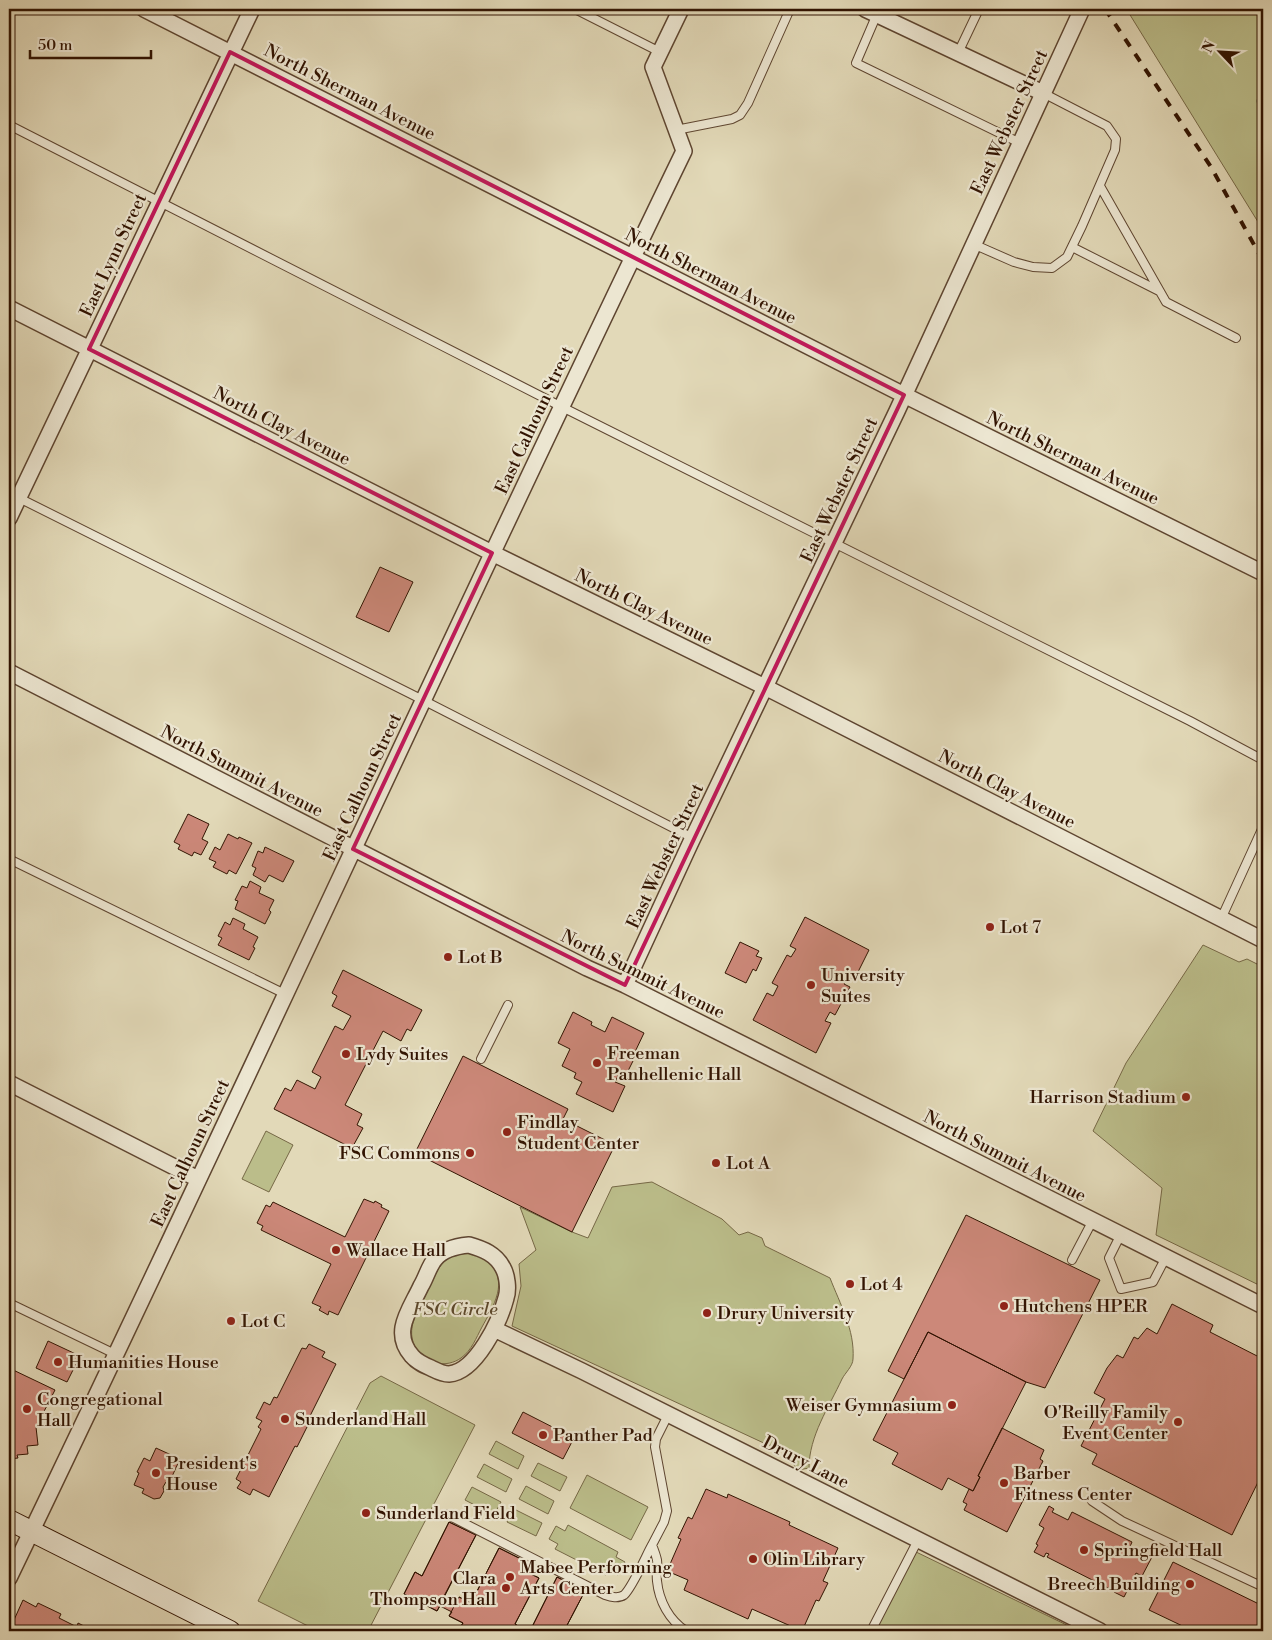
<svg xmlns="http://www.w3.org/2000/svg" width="1272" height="1640" font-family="'Libre Bodoni',serif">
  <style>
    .green { fill: #bbbd8a; stroke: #766846 }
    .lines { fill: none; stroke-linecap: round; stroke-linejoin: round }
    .stream { stroke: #6d786c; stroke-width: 5 }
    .building { fill: #cc8879; stroke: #321402 }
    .lane-casing { stroke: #5e4530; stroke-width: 10 }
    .street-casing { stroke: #5e4530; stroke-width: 18 }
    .secondary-casing { stroke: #321402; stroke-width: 22 }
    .lane { stroke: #ece6d1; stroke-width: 8 }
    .street { stroke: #ece6d1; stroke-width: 15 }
    .secondary { stroke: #ece6d1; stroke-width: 20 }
    .rail { stroke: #321402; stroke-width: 4; stroke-dasharray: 9 9; stroke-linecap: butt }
    .marked { fill: none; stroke: #c2185b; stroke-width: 4; stroke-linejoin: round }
    .poi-dot { fill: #8f2418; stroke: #ece6d1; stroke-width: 2 }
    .labels { text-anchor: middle; stroke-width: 4.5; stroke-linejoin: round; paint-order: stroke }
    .street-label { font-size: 18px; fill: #321402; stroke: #ece6d1 }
    .poi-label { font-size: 18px; fill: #321402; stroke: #ece6d1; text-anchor: start }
    .park-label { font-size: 18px; font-style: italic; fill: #5b472b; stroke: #ece6d1 }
  </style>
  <rect width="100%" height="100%" fill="#e2d9b8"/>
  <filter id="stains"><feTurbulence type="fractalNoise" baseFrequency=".004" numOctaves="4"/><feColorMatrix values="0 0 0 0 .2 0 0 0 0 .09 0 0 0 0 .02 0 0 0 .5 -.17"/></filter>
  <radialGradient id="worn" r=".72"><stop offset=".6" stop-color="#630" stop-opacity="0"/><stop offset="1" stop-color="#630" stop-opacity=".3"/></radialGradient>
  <path class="green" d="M1126 9H1263V230L1127 10Z
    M1203 945 1239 962 1247 959 1263 967V1287L1156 1235 1162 1188 1093 1131 1126 1063Z
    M266 1131 293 1145 269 1192 242 1179Z
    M652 1182 722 1219 739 1235 748 1232 762 1238 765 1246 830 1278C840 1304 855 1330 853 1359 853 1366 845 1373 842 1379 829 1407 809 1436 809 1468L798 1470 779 1446 768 1445 512 1326 521 1286 519 1264 536 1250 520 1207 572 1232 588 1238 612 1187Z
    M464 1253C473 1253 481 1256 488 1262 510 1280 493 1307 482 1327 476 1338 472 1350 461 1358 454 1363 445 1365 436 1363 431 1362 424 1358 420 1354 402 1333 417 1312 427 1292 432 1282 436 1270 444 1262 450 1256 456 1255 464 1253Z
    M381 1376 475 1425 368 1631H318L258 1601 370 1383Z
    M496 1441 524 1456 518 1469 489 1454Z
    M538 1463 567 1477 560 1491 531 1476Z
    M484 1464 512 1479 506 1492 477 1477Z
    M587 1475 648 1507 631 1540 570 1508Z
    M526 1486 554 1501 548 1514 519 1499Z
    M472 1487 501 1502 494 1515 465 1500Z
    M514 1509 542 1523 536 1536 507 1522Z
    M568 1525 618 1552 616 1557 625 1562 618 1575 609 1570 606 1575 555 1549 558 1544 549 1539 556 1526 565 1531Z
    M912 1550 1079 1631H871Z"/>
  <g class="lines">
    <path class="stream" d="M1263 85 1259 101 1263 119"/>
  </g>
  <path class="building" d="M380 567 413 582 389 632 356 617Z
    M188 814 209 824 202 839 208 842 201 855 194 852 192 856 178 849 180 845 174 842Z
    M228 834 238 839 239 837 252 843 236 874 229 870 227 874 213 867 216 862 209 859 215 847 220 850Z
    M265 847 294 861 283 882 269 875 265 882 253 875 256 868 252 866 258 851 263 853Z
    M250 881 261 887 259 893 274 900 269 910 271 912 265 924 235 909 238 901 235 900 242 886 247 888Z
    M805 917 869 950 854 980 848 977 844 984 850 987 835 1015 830 1012 825 1021 831 1023 816 1053 753 1020 767 993 773 996 778 986 772 983 787 955 791 957 796 949 790 946Z
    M233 918 245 924 243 929 258 937 253 947 255 948 249 960 218 945 222 938 218 936 225 922 230 925Z
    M740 942 759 951 756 956 762 958 756 971 753 969 746 983 725 973Z
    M343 970 422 1010 411 1031 407 1029 401 1041 383 1031 345 1105 362 1114 357 1125 363 1128 352 1148 274 1109 285 1088 291 1091 297 1080 315 1089 321 1077 312 1072 335 1026 343 1030 351 1016 332 1006 337 996 332 993Z
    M573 1012 592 1022 591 1025 605 1032 612 1017 644 1033 634 1054 630 1052 627 1058 633 1061 625 1077 619 1074 615 1082 625 1086 613 1112 576 1094 582 1082 574 1078 576 1073 562 1066 570 1049 558 1043Z
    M463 1056 568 1109 563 1119 615 1145 572 1232 415 1153Z
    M364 1199 374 1203 375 1201 382 1205 381 1207 389 1211 338 1315 329 1311 328 1315 319 1310 321 1307 312 1303 331 1264 261 1230 263 1226 257 1223 266 1205 270 1207 273 1202 345 1237Z
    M966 1215 1100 1280 1045 1388 1026 1382 928 1332 904 1379 888 1371Z
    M1172 1304 1213 1325 1210 1332 1263 1359V1472L1232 1535 1092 1464 1097 1454 1081 1446 1105 1399 1094 1393 1107 1368 1117 1355 1123 1358 1134 1337 1138 1339 1147 1328 1157 1334Z
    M928 1332 1026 1382 978 1476 980 1477 973 1491 948 1478 942 1490 892 1464 898 1453 873 1440Z
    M48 1341 80 1356 67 1382 36 1368Z
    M309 1344 325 1352 322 1357 336 1364 310 1416 312 1417 297 1447 295 1446 269 1497 253 1489 250 1495 237 1488 241 1482 236 1479 261 1429 258 1427 262 1421 256 1418 264 1402 270 1405 274 1397 277 1398 302 1348 306 1349Z
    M9 1368 55 1390 36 1427 38 1445 27 1446 28 1454 17 1455 18 1458 9 1459Z
    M523 1412 574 1438 563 1459 512 1433Z
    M1002 1428 1044 1450 1040 1459 1043 1461 1007 1532 964 1510 967 1504 963 1502 969 1489 973 1491 980 1477 978 1476Z
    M156 1448 180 1459 169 1483 166 1482 163 1487 164 1491 160 1498 154 1499 142 1493 144 1489 134 1485 139 1473 137 1472 144 1458 150 1461Z
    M706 1489 727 1498 728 1494 790 1522 789 1525 838 1548 823 1581 828 1583 819 1601 816 1600 802 1631 752 1609 748 1619 684 1590 688 1580 667 1571 681 1539 678 1538 688 1517 692 1519Z
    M1049 1506 1054 1509 1052 1512 1068 1520 1072 1512 1132 1542 1129 1549 1144 1556 1145 1553 1152 1557 1142 1576 1136 1573 1124 1597 1114 1592 1116 1588 1112 1586 1110 1589 1047 1557 1049 1554 1046 1553 1044 1557 1034 1552 1038 1545 1036 1544 1044 1528 1039 1525Z
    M449 1522 476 1535 444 1596 456 1602 459 1597 471 1603 499 1548 533 1565 529 1573 539 1578 515 1624 520 1627 517 1631H475L469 1628 468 1630 461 1626 463 1623 449 1616 452 1612 440 1606 437 1611 404 1594 415 1572 422 1576Z
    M449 1522 476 1535 437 1611 404 1594 415 1572 422 1576Z
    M499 1548 533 1565 529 1573 539 1578 515 1624 520 1627 517 1631H475L469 1628 468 1630 461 1626 463 1623 449 1616 459 1597 471 1603Z
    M1173 1562 1263 1606V1631H1193L1149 1610Z
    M557 1577 585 1591 564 1631H530Z
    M557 1577 585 1591 564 1631H530Z
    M23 1600 36 1607 38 1603 61 1614 59 1618 77 1627 78 1623 94 1631H9Z"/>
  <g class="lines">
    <g class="lane-casing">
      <path id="lane" d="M575 9 660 52
        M877 14 856 63 1020 143
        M958 53 978 11 973 9
        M9 125 562 407 1190 721 1263 760
        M676 130 732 119 740 115 748 103 790 9
        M1100 186 1166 302 1236 338
        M973 244 1014 262 1033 267 1052 268 1067 257 1082 226 1115 150 1116 139 1107 126 1043 93
        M1072 247 1159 291
        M9 493 411 694 693 838
        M9 859 285 994
        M1221 919 1263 827
        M481 1059 508 1005
        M1121 1234 1109 1258 1121 1289 1153 1282 1166 1257
        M1072 1260 1093 1220
        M9 1303 115 1354
        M668 1415 656 1439 655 1447 667 1511 664 1522 652 1545C654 1550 656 1555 657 1560 658 1567 656 1574 657 1581 659 1601 669 1620 686 1631
        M1092 1501 1122 1521 1259 1585 1263 1586
        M446 1514 605 1595C611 1597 618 1599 624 1595 632 1588 646 1556 652 1545
        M871 1631 918 1540"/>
    </g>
    <g class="street-casing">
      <path id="street" d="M144 9 904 395 1263 573
        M865 9 1043 93
        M9 308 492 553 765 687 1263 940
        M9 518 252 9
        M9 672 587 968 625 985 1263 1306
        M625 985 690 844 897 411 1082 9
        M9 1083 198 1179
        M469 1245C483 1249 496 1254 503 1268 507 1275 509 1289 506 1298 500 1321 476 1372 449 1374 442 1374 437 1371 431 1368 424 1365 417 1362 412 1356 391 1332 410 1310 421 1286 426 1278 429 1266 435 1259 443 1249 458 1246 469 1245Z
        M494 1329 582 1371 1100 1631
        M9 1578C238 1104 455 624 684 151L653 67 681 9"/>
    </g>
    <g class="secondary-casing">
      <path id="secondary" d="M9 1520 230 1631"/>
    </g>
    <use href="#lane" class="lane"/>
    <use href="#street" class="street"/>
    <use href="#secondary" class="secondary"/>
    <path class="rail" d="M1105 9 1211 167 1263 261"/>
  </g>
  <path class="marked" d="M230 52 904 395 625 985 353 849 492 553 89 349Z"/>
  <g class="poi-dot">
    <circle cx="990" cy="927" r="5"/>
    <circle cx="448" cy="957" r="5"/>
    <circle cx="811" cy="985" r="5"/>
    <circle cx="346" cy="1054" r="5"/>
    <circle cx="597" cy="1063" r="5"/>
    <circle cx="1186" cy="1097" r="5"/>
    <circle cx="507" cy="1132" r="5"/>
    <circle cx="470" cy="1153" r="5"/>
    <circle cx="716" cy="1163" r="5"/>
    <circle cx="336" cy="1250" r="5"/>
    <circle cx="850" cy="1284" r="5"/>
    <circle cx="1004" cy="1306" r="5"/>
    <circle cx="707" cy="1313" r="5"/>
    <circle cx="231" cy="1321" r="5"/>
    <circle cx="58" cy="1362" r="5"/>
    <circle cx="952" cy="1405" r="5"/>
    <circle cx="27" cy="1409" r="5"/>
    <circle cx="285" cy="1419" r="5"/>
    <circle cx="1178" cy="1422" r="5"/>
    <circle cx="543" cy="1435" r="5"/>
    <circle cx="156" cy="1473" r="5"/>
    <circle cx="1004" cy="1483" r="5"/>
    <circle cx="366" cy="1513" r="5"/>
    <circle cx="1084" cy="1550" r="5"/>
    <circle cx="753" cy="1559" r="5"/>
    <circle cx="510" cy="1577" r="5"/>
    <circle cx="1190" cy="1584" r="5"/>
    <circle cx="506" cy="1588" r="5"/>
  </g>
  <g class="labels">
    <g class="street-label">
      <text transform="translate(350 92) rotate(27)" y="6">North Sherman Avenue</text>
      <text transform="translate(1009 122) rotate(-65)" y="6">East Webster Street</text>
      <text transform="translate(113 255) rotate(-65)" y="6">East Lynn Street</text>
      <text transform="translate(711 276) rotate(27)" y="6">North Sherman Avenue</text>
      <text transform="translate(534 420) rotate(-65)" y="6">East Calhoun Street</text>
      <text transform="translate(282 426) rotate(27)" y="6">North Clay Avenue</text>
      <text transform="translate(1073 458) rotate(26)" y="6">North Sherman Avenue</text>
      <text transform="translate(839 490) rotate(-65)" y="6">East Webster Street</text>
      <text transform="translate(644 607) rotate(26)" y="6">North Clay Avenue</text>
      <text transform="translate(242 771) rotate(27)" y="6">North Summit Avenue</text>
      <text transform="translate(362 787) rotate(-65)" y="6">East Calhoun Street</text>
      <text transform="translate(1007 789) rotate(27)" y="6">North Clay Avenue</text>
      <text transform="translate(665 856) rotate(-65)" y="6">East Webster Street</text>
      <text transform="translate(643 974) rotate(26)" y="6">North Summit Avenue</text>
      <text transform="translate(190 1153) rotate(-65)" y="6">East Calhoun Street</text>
      <text transform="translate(1005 1156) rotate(27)" y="6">North Summit Avenue</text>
      <text transform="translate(806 1462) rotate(27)" y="6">Drury Lane</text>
    </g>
    <g class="poi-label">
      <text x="1000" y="933">Lot 7</text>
      <text x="458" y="963">Lot B</text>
      <text x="821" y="981">University<tspan x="821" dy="21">Suites</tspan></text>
      <text x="607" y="1059">Freeman<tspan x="607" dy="21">Panhellenic Hall</tspan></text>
      <text x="356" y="1060">Lydy Suites</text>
      <text x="1176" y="1103" text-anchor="end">Harrison Stadium</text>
      <text x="517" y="1128">Findlay<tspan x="517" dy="21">Student Center</tspan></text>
      <text x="460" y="1159" text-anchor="end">FSC Commons</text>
      <text x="726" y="1169">Lot A</text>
      <text x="346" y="1256">Wallace Hall</text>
      <text x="860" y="1290">Lot 4</text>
      <text x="1014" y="1312">Hutchens HPER</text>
      <text x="717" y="1319">Drury University</text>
      <text x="241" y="1327">Lot C</text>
      <text x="68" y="1368">Humanities House</text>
      <text x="37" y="1405">Congregational<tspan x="37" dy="21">Hall</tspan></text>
      <text x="942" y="1411" text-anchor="end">Weiser Gymnasium</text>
      <text x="1168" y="1418" text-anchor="end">O'Reilly Family<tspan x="1168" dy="21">Event Center</tspan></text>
      <text x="295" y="1425">Sunderland Hall</text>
      <text x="553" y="1441">Panther Pad</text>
      <text x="166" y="1469">President's<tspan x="166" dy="21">House</tspan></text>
      <text x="1014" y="1479">Barber<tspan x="1014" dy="21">Fitness Center</tspan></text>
      <text x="376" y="1519">Sunderland Field</text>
      <text x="1094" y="1556">Springfield Hall</text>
      <text x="763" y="1565">Olin Library</text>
      <text x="520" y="1573">Mabee Performing<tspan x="520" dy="21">Arts Center</tspan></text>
      <text x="496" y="1584" text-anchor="end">Clara<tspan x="496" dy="21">Thompson Hall</tspan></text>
      <text x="1180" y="1590" text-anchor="end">Breech Building</text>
    </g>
    <g class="park-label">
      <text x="455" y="1315">FSC Circle</text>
    </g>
  </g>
  <rect width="1272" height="1640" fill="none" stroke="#e2d9b8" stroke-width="30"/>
  <rect x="10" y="10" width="1252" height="1620" fill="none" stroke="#321402" stroke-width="2.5"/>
  <rect x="15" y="15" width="1242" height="1610" fill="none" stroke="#321402"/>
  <g transform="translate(1220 52) rotate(295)" stroke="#ece6d1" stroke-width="4" paint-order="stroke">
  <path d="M0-4L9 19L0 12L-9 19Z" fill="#321402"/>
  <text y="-8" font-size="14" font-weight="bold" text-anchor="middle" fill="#321402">N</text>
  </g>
  <path d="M30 50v8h121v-8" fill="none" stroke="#321402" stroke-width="2.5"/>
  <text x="38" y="50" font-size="15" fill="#321402" stroke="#ece6d1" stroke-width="4" paint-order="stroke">50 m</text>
  <rect width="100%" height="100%" filter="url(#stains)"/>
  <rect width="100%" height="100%" fill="url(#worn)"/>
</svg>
